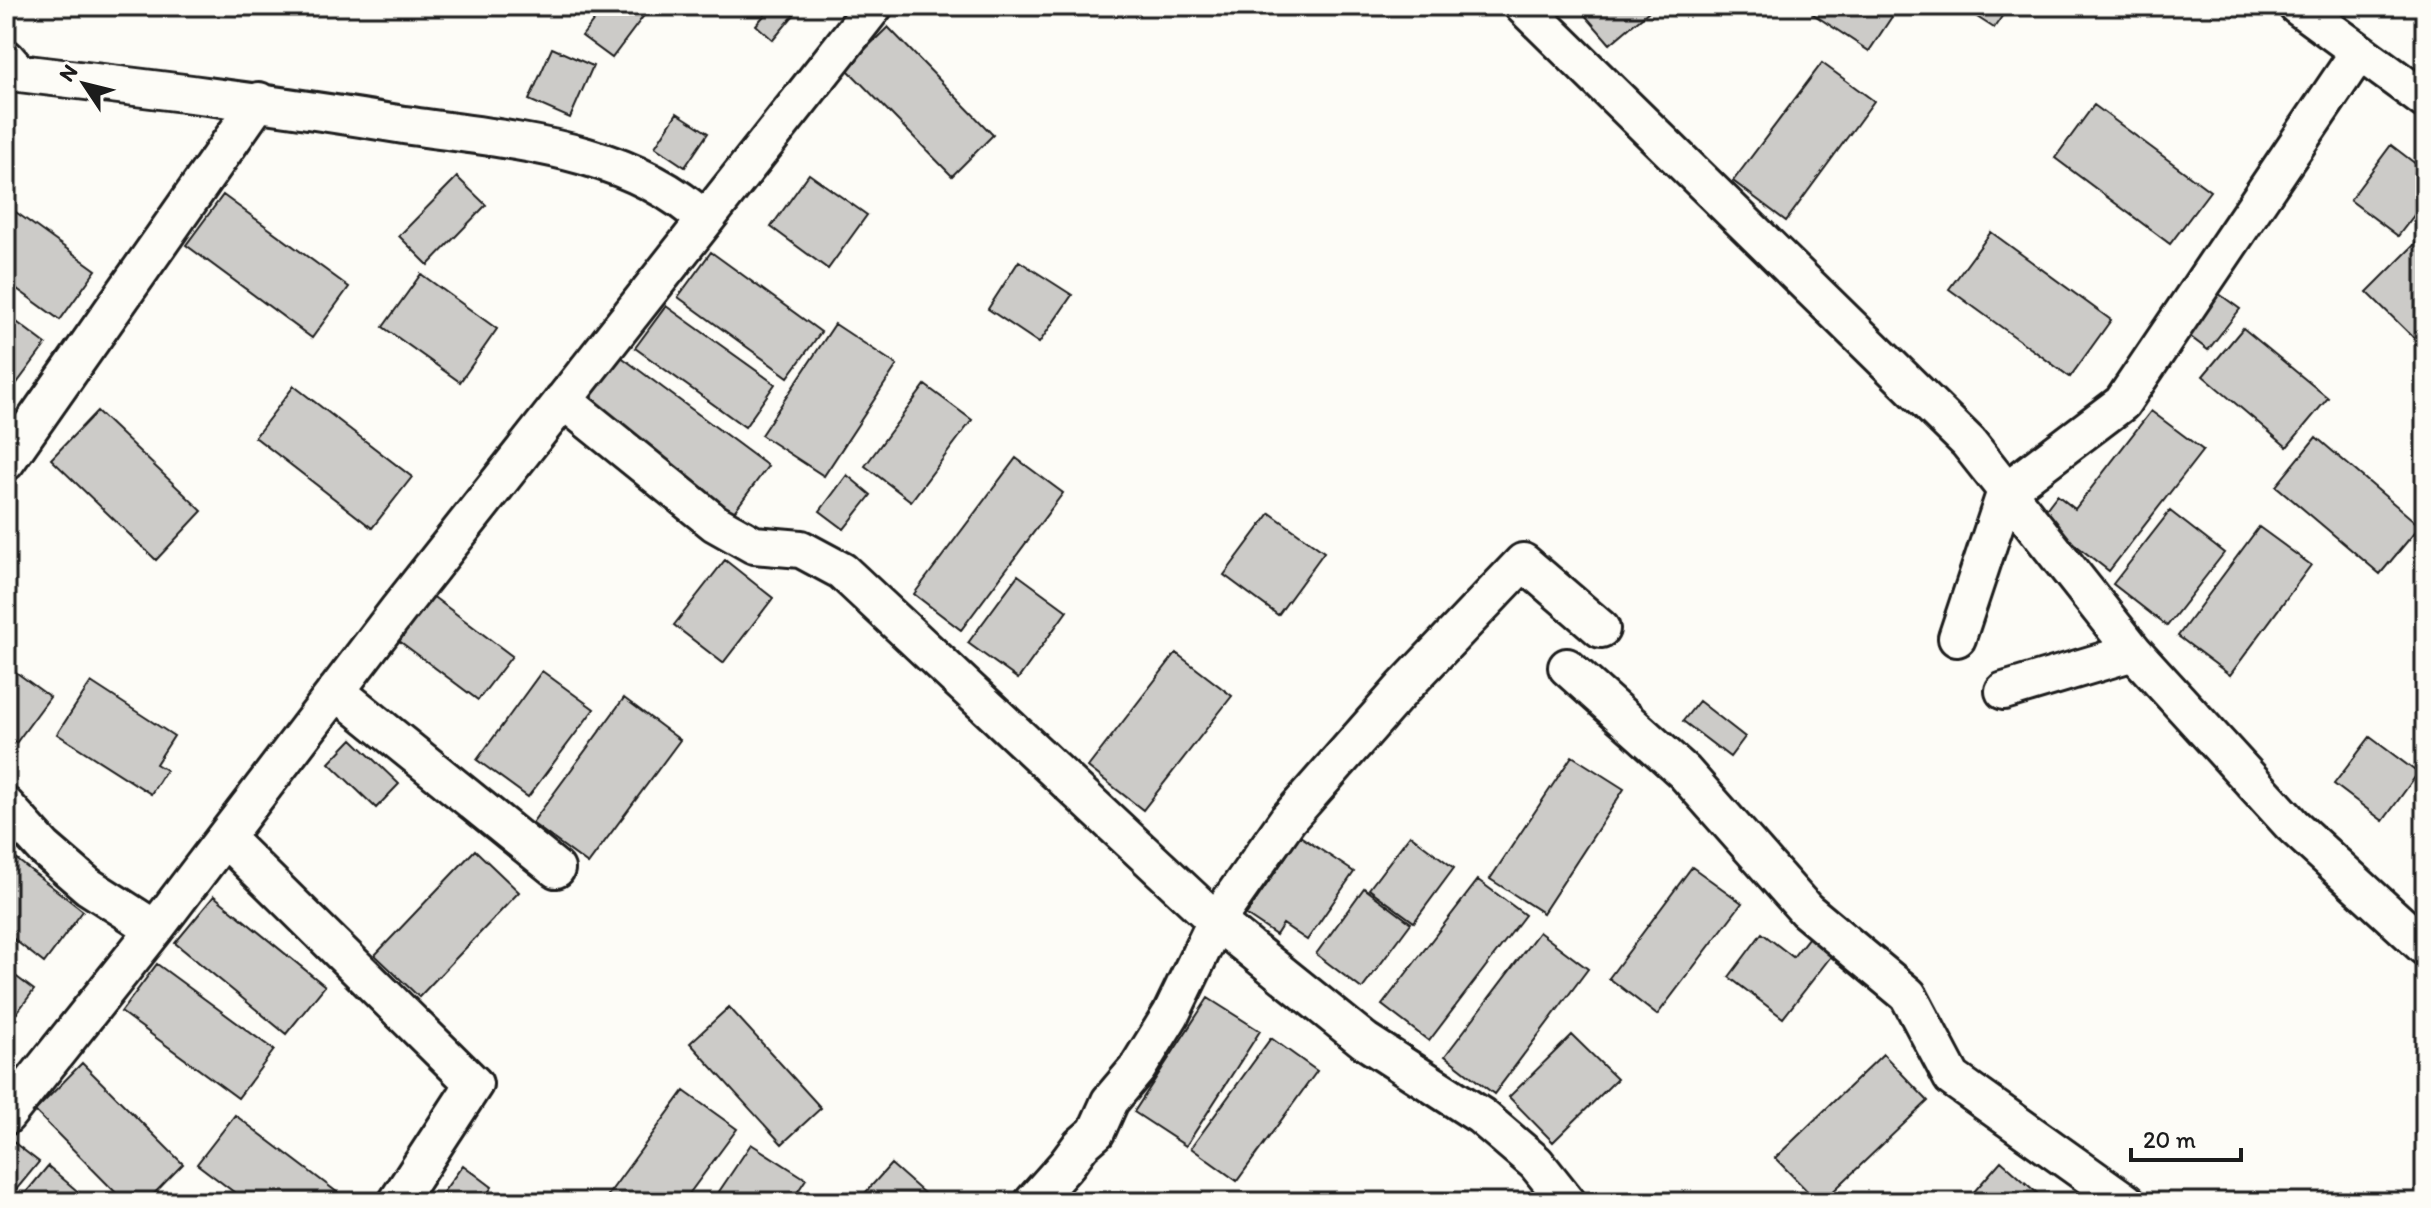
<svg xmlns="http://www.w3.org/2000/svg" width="2431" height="1208" font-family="Itim,sans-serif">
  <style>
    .building { fill: #cccbc8; stroke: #1c1c1c; stroke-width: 2 }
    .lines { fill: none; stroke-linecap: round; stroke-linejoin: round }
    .minor-casing { stroke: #1c1c1c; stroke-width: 42 }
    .minor { stroke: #fdfcf7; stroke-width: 36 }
  </style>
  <rect width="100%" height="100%" fill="#fdfcf7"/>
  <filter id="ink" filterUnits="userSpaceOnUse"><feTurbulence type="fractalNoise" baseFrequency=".0125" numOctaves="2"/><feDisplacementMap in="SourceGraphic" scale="16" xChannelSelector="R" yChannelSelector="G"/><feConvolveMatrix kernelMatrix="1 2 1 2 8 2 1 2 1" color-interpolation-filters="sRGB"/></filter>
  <g filter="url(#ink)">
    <path class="building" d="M605 6H651L612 58 582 36Z
      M772 6H793L798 10 773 40 756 25Z
      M1577 6H1655L1610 44Z
      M1818 6H1899L1869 51 1813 14Z
      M1960 6H2009L1994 28Z
      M888 27 993 135 952 176 846 68Z
      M552 48 593 66 570 118 529 100Z
      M1822 63 1874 101 1786 221 1733 181Z
      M2094 105 2210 191 2170 244 2055 158Z
      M677 113 708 133 685 167 655 147Z
      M2391 145 2425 171V201L2398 236 2350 200Z
      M809 174 867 215 828 269 771 227Z
      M457 177 486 205 428 265 399 236Z
      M223 195 349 287 312 338 186 245Z
      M6 205 96 270 60 320 6 281Z
      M1991 232 2111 320 2070 377 1949 289Z
      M2425 234V331L2416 340 2367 292Z
      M711 252 821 332 788 377 678 297Z
      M1019 261 1072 295 1039 343 988 309Z
      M421 274 497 329 460 382 383 327Z
      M2211 288 2240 309 2208 350 2180 329Z
      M666 306 775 384 745 427 635 348Z
      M6 314 46 344 6 398Z
      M835 324 897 365 824 476 761 435Z
      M2243 328 2328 398 2287 447 2203 376Z
      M616 353 768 466 733 513 581 400Z
      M925 385 972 420 911 501 865 466Z
      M294 386 412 477 372 528 255 437Z
      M97 411 202 511 156 560 51 459Z
      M2151 411 2203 450 2109 571 2040 517 2057 495 2075 509Z
      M2316 437 2420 526 2380 574 2276 486Z
      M1016 458 1063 493 961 630 914 594Z
      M847 475 871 495 844 529 820 511Z
      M2170 511 2224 553 2167 626 2113 584Z
      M1270 513 1324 552 1278 615 1224 575Z
      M2259 527 2311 565 2230 675 2178 636Z
      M725 560 773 598 723 663 674 625Z
      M1018 575 1067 611 1018 679 968 643Z
      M423 589 512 656 478 700 390 634Z
      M1176 653 1232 696 1143 810 1088 767Z
      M6 665 50 697 16 743 6 735Z
      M542 671 594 709 528 797 477 760Z
      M91 682 174 736 156 764 166 770 151 794 57 734Z
      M624 698 680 740 588 864 532 823Z
      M1699 701 1745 737 1730 757 1683 721Z
      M2370 737 2418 773 2383 821 2334 784Z
      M352 739 399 784 376 808 329 763Z
      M1572 756 1624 789 1543 913 1490 879Z
      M1410 835 1454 868 1414 922 1369 889Z
      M1300 836 1354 872 1307 940 1283 924 1276 935 1246 915Z
      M475 850 519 892 419 997 375 955Z
      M6 851 83 911 44 963 6 933Z
      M1692 867 1742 903 1657 1015 1609 978Z
      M1478 880 1525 915 1429 1041 1382 1005Z
      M1364 888 1411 923 1362 989 1316 954Z
      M214 896 325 986 286 1034 175 943Z
      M1539 932 1588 969 1494 1094 1445 1056Z
      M1762 933 1793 957 1809 937 1832 955 1783 1018 1729 977Z
      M157 964 274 1050 238 1098 121 1012Z
      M6 969 34 990 6 1027Z
      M1208 998 1260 1031 1186 1146 1134 1112Z
      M729 1007 821 1108 782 1144 690 1043Z
      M1572 1035 1617 1079 1553 1142 1509 1097Z
      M1271 1038 1317 1071 1237 1181 1191 1148Z
      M1883 1054 1928 1101 1822 1202H1818L1775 1158Z
      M82 1063 183 1164 146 1202H125L35 1111Z
      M684 1091 737 1129 683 1202H617L608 1195Z
      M235 1115 350 1202H247L197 1164Z
      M12 1141 39 1162 6 1202V1148Z
      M751 1144 806 1179 791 1202H712Z
      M2001 1161 2047 1202H1965Z
      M891 1164 925 1194 918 1202H857Z
      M463 1165 492 1187 481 1202H436Z
      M48 1166 90 1202H18Z"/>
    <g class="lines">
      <g class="minor-casing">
        <path id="minor" d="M1523 6 1968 442 2134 652 2292 825 2425 947
          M2297 6 2425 100
          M6 58 19 73C146 88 272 103 398 124 501 140 625 145 705 220
          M563 400 715 523 754 545 801 549 842 571 1216 921 1365 1041 1481 1116 1536 1163 1567 1202
          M6 462 259 101
          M1957 638 2006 491 2122 403 2359 52
          M1567 667 1684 772 1806 910 1908 995 1952 1078 2126 1202
          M336 691 556 869
          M2004 691 2134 652
          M6 806 44 848 88 886 155 929
          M225 838 474 1084 397 1202
          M6 1116 155 929 398 610 874 6
          M1033 1202 1067 1164 1081 1145 1096 1132 1110 1101 1137 1069 1171 1014 1216 921 1288 819 1403 688 1523 562 1601 629"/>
      </g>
      <use href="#minor" class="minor"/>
    </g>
  </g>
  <rect width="2431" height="1208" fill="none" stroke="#fdfcf7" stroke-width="32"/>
  <rect x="16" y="16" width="2399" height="1176" fill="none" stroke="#1c1c1c" stroke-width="3" filter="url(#ink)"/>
  <g transform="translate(84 84) rotate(305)" stroke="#fdfcf7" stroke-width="6" paint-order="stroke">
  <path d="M0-6L14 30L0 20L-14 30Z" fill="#1c1c1c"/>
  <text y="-12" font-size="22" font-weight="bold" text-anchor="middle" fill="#1c1c1c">N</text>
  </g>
  <path d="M2131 1148v12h110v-12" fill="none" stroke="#1c1c1c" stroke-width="4"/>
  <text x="2143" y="1148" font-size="24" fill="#1c1c1c" stroke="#fdfcf7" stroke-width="6" paint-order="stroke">20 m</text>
</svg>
